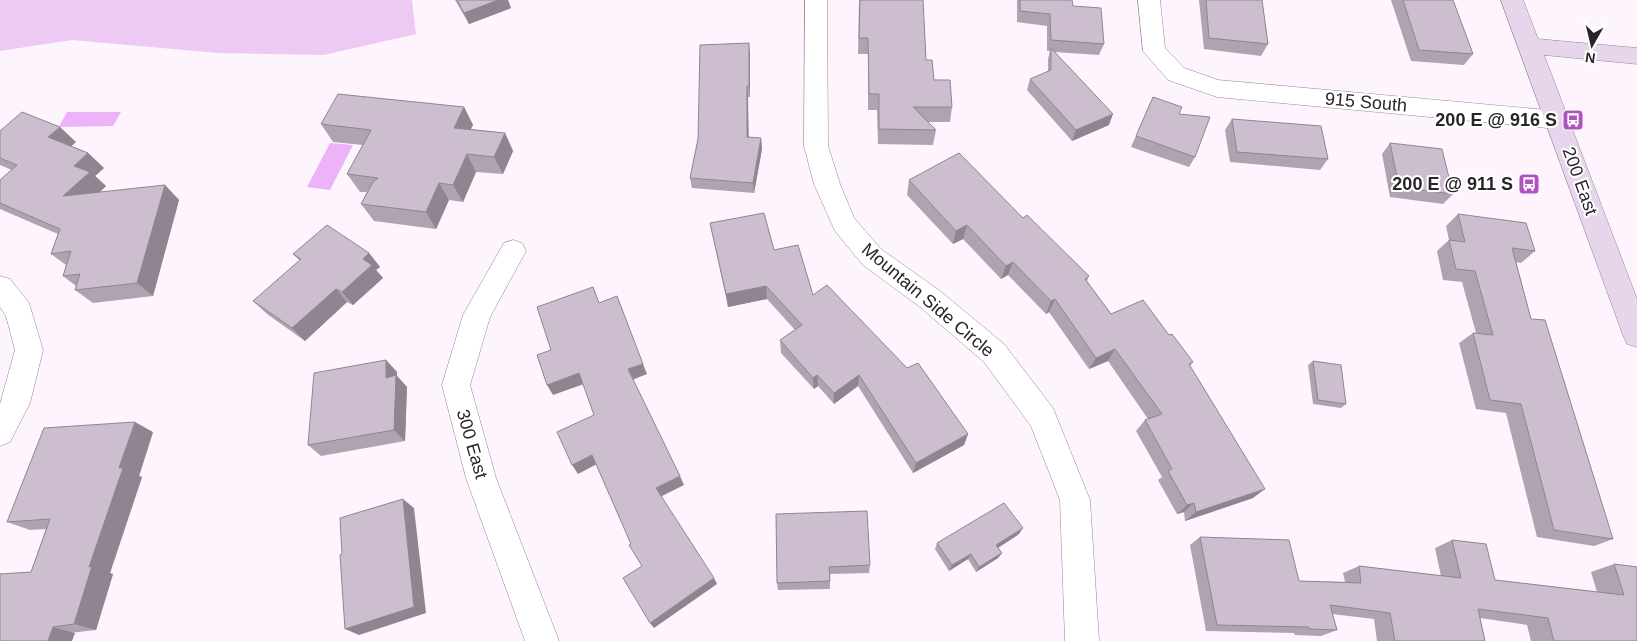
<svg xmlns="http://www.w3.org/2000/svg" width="1637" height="641" font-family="Arial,sans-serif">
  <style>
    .green { fill: #edcaf4 }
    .water { fill: #edb3f8 }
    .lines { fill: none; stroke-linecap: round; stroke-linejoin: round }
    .street-casing { stroke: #938596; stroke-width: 1 }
    .secondary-casing { stroke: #938596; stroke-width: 1 }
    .street { fill: #fff; fill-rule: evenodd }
    .secondary { fill: #e7d6eb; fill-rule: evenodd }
    .wall { fill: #afa3b2 }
    .shaded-wall { fill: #8f8591 }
    .building { fill: #ccbecf; stroke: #8f8591 }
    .labels { text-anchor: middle; stroke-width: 4; stroke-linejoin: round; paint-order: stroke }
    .street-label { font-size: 18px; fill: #29242a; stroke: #fff }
    .poi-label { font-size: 18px; font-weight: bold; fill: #29242a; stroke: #fff; text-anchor: end }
  </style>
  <rect width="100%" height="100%" fill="#fdf4fe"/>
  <path class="green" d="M0 0H412L416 34 324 55 218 53 72 40 0 51Z"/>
  <path class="water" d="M67 112H121L113 126 59 127Z
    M330 143 353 145 330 190 307 187Z"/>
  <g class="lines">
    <g class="street-casing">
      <path id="street" d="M805 0H827L828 146 840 184 854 218 881 249 940 291 1004 344 1053 408 1090 500 1099 641H1065L1060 500 1031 426 984 362 920 307 863 265 835 231 814 184 804 146Z
        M1138 0H1160L1165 48 1184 68 1218 80 1558 111 1566 114 1570 120 1566 126 1558 129 1217 97 1168 80 1143 51Z
        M513 240 522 243 526 251 490 317 470 385 496 478 559 641H525L466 478 442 385 463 315 504 243Z
        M0 276 10 279 29 303 43 350 30 403 10 442 0 446V404L15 350 6 316 0 307Z"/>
    </g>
    <g class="secondary-casing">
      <path id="secondary" d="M1501 0H1523L1538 39 1637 48V64L1544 55 1637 299V347L1627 344 1623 335Z"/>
    </g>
    <use href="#street" class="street"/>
    <use href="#secondary" class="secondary"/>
  </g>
  <path class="wall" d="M455 0H508L511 8 469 24Z
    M859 0H923L926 60 934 80 952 107 950 122H928L936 130 933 145 878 144 877 110H868V54H858Z
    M1017 0H1072L1073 6 1104 44 1099 55 1054 52 1109 125 1072 141 1027 90 1030 79 1048 72V59L1050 51H1047V26L1017 22Z
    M1199 0H1262L1268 44 1261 56 1204 49Z
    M1391 0H1448L1473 54 1464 65 1411 61Z
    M750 54V97H748V137L761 138 762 149 754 193 692 188 690 178 698 139Z
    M1153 97 1179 114 1195 157 1189 167 1131 147Z
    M464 107 473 125 470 129 505 133 513 151 503 174 476 172 463 202 449 200 436 229 374 221 361 204 367 192H360L347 174 363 145 333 142 321 124Z
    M1232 119 1328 159 1320 170 1230 162 1225 130Z
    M0 131 76 142 71 146 88 153 104 168 95 176 106 186 99 193 165 185 179 200 153 296 93 303 75 290 76 286 63 276 66 265 51 254 58 234 0 209V180L12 170 0 165Z
    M1390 143 1453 194 1443 204 1390 197 1382 154Z
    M909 180 1023 218 1089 276 1087 281 1111 314 1169 335 1193 362 1190 366 1253 498 1185 521 1184 512 1177 514 1158 480 1162 477 1136 431 1145 420 1148 419 1108 361 1089 369 1049 312 1046 314 1008 275 1001 279 963 239 953 244 907 195Z
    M1458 214 1535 251 1521 263 1516 262 1531 319 1613 539 1594 546 1537 537 1506 413 1476 409 1459 343 1473 333H1476L1462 282 1443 280 1437 251 1449 240 1446 226Z
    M710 223 774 250 813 295 968 434 964 445 913 473 858 386 834 404 818 386 814 389 781 353 780 340 795 330 767 299 728 307Z
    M369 253 380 267 376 270 383 278 353 305 347 302 305 341 267 314 253 301 300 261 293 254Z
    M386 360 397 372V376L407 387 405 441 321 456 308 445Z
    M1313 361 1346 404 1341 408 1313 404 1308 365Z
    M153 432 139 476 142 477 110 573 113 574 96 630 0 641 31 572 46 529 30 530 7 522Z
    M776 514 870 565 869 573 830 574V589L778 590 777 583Z
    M1019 534 998 548 1002 553 998 558 976 572 968 559 949 571 935 549 937 543Z
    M1200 537 1299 581 1345 582 1343 573 1359 566 1441 576 1435 548 1452 540 1495 580 1597 592 1591 572 1614 564 1637 567V641H1531L1527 625 1480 618 1485 641H1377L1374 619 1332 614 1337 630 1321 636 1295 635 1294 633 1206 631 1190 545Z"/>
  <path class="shaded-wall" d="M498 0H508L511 8 469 24 464 13Z
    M749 43 750 54V97L749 86Z
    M747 86 748 97 749 148 747 137Z
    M464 107 473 125 463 145 454 128Z
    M1113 114 1109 125 1072 141 1076 130Z
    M60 127 76 142 65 152 48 137Z
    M505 133 513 151 503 174 494 157Z
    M761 138 762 149 754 193 753 183Z
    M88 153 104 168 95 176 106 186 80 211 63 196 74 166Z
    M467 154 476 172 463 202 453 185Z
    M439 183 449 200 436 229 426 212Z
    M165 185 179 200 153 296 137 283Z
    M967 225 963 239 953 244 956 231Z
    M369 253 380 267 376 270 383 278 353 305 342 292 363 259Z
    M1013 262 1008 275 1001 279 1006 266Z
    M766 286 767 299 728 307 726 294Z
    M336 289 347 302 305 341 292 328Z
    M1055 299 1049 312 1046 314 1051 301Z
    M1115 349 1108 361 1089 369 1096 358Z
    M386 360 397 372V376L407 387 405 441 394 430 386 378Z
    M643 364 647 374 632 380 628 369Z
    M579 373 584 384 553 395 547 385Z
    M817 375 818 386 814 389 813 378Z
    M859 375 858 386 834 404V393Z
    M135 422 153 432 139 476 142 477 110 573 113 574 96 630 74 624 89 567 119 468Z
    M968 434 964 445 913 473 916 463Z
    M592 455 597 464 578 474 572 465Z
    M680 476 684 485 660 497 656 488Z
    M1265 489 1253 498 1185 521 1196 512Z
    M403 499 414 508 426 613 359 635 345 629Z
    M1194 503 1184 512 1177 514 1187 505Z
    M1023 528 1019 534 993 551 996 545Z
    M1002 553 998 558 976 572 979 567Z
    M971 554 968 559 949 571 952 565Z
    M714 578 717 584 654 628 650 623Z
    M53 627 75 633 72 641H48Z"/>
  <path class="building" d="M457 0H498L464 13Z
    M860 0H923L926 60H932L934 80H950L952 107H913L936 130 879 129V94H869L868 38H859Z
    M1020 0H1072L1073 6 1101 8 1104 44 1051 40 1050 14 1020 11Z
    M1206 0H1262L1268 44 1209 38Z
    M1403 0H1453L1473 54 1419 50Z
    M749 43V86H747V137L761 138 753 183 690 178 698 139 700 45Z
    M1051 48 1113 114 1076 130 1030 79 1051 70Z
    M338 94 464 107 454 128 505 133 494 157 467 154 453 185 439 183 426 212 361 204 373 182 378 178 347 174 371 130 321 124Z
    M1153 97 1182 107 1179 114 1210 117 1195 157 1136 136Z
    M22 112 60 127 48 137 88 153 74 166 90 172 63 196 165 185 137 283 75 290 80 274 63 276 71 251 51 254 60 229 0 203V180L17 165 0 158V131Z
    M1232 119 1321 126 1328 159 1237 152Z
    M1390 143 1442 149 1453 194 1399 187Z
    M959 153 1023 218 1027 215 1089 276 1085 279 1111 314 1143 300 1169 335 1172 334 1193 362 1189 364 1265 489 1196 512 1194 503 1187 505 1168 471 1172 469 1145 420 1162 414 1115 349 1096 358 1055 299 1051 301 1013 262 1006 266 967 225 956 231 909 180Z
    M764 213 774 250 798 245 813 295 827 285 907 368 918 363 968 434 916 463 859 375 834 393 817 375 813 378 780 340 802 325 766 286 726 294 710 223Z
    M1458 214 1526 223 1535 251 1512 248 1531 319 1545 320 1613 539 1554 530 1521 404 1490 400 1473 333 1493 335 1475 271 1456 269 1449 240 1465 242Z
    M327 225 369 253 363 259 372 265 342 292 336 289 292 328 253 301 301 259 293 254Z
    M593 287 599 303 617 296 643 364 628 369 680 476 656 488 714 578 650 623 623 578 642 566 629 545 631 544 592 455 572 465 557 432 594 415 579 373 547 385 537 355 551 350 537 307Z
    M386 360V378L396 375 394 430 308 445 314 373Z
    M1313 361 1341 365 1346 404 1318 400Z
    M135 422 119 468H123L89 567 92 566 74 624 53 627 48 641H0V574L31 572 50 519 7 522 44 428Z
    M403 499 414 607 345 629 340 555 342 554 340 518Z
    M1004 503 1023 528 996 545 1002 553 979 567 971 554 952 565 937 543Z
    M867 511 870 565 829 567 830 581 777 583 776 514Z
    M1200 537 1289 540 1299 581 1361 583 1359 566 1461 578 1452 540 1486 544 1495 580 1624 595 1614 564 1637 567V641H1554L1548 618 1478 609 1485 641H1395L1390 613 1330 605 1337 630 1309 629V627L1217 625Z"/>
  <defs>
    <g id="bus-square" transform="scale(1.125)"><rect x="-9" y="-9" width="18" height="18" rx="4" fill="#ad54c0" stroke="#fff"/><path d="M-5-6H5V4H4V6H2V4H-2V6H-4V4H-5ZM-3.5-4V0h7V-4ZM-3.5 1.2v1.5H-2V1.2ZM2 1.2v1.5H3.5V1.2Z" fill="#fff"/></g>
  </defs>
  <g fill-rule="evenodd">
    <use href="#bus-square" x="1573" y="120"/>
    <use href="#bus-square" x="1529" y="184"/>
  </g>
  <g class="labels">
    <g class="street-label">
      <text transform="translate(1366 102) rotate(5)" y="6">915 South</text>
      <text transform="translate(1580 181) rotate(70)" y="6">200 East</text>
      <text transform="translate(928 300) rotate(40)" y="6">Mountain Side Circle</text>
      <text transform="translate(472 444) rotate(74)" y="6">300 East</text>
    </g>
    <g class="poi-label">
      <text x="1557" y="126">200 E @ 916 S</text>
      <text x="1513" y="190">200 E @ 911 S</text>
    </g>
  </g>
  <g transform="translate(1592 45) rotate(188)" stroke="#ffffff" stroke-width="4" paint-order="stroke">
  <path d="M0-4L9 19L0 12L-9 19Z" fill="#29242a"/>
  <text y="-8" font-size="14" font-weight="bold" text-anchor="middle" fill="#29242a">N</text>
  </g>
</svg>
